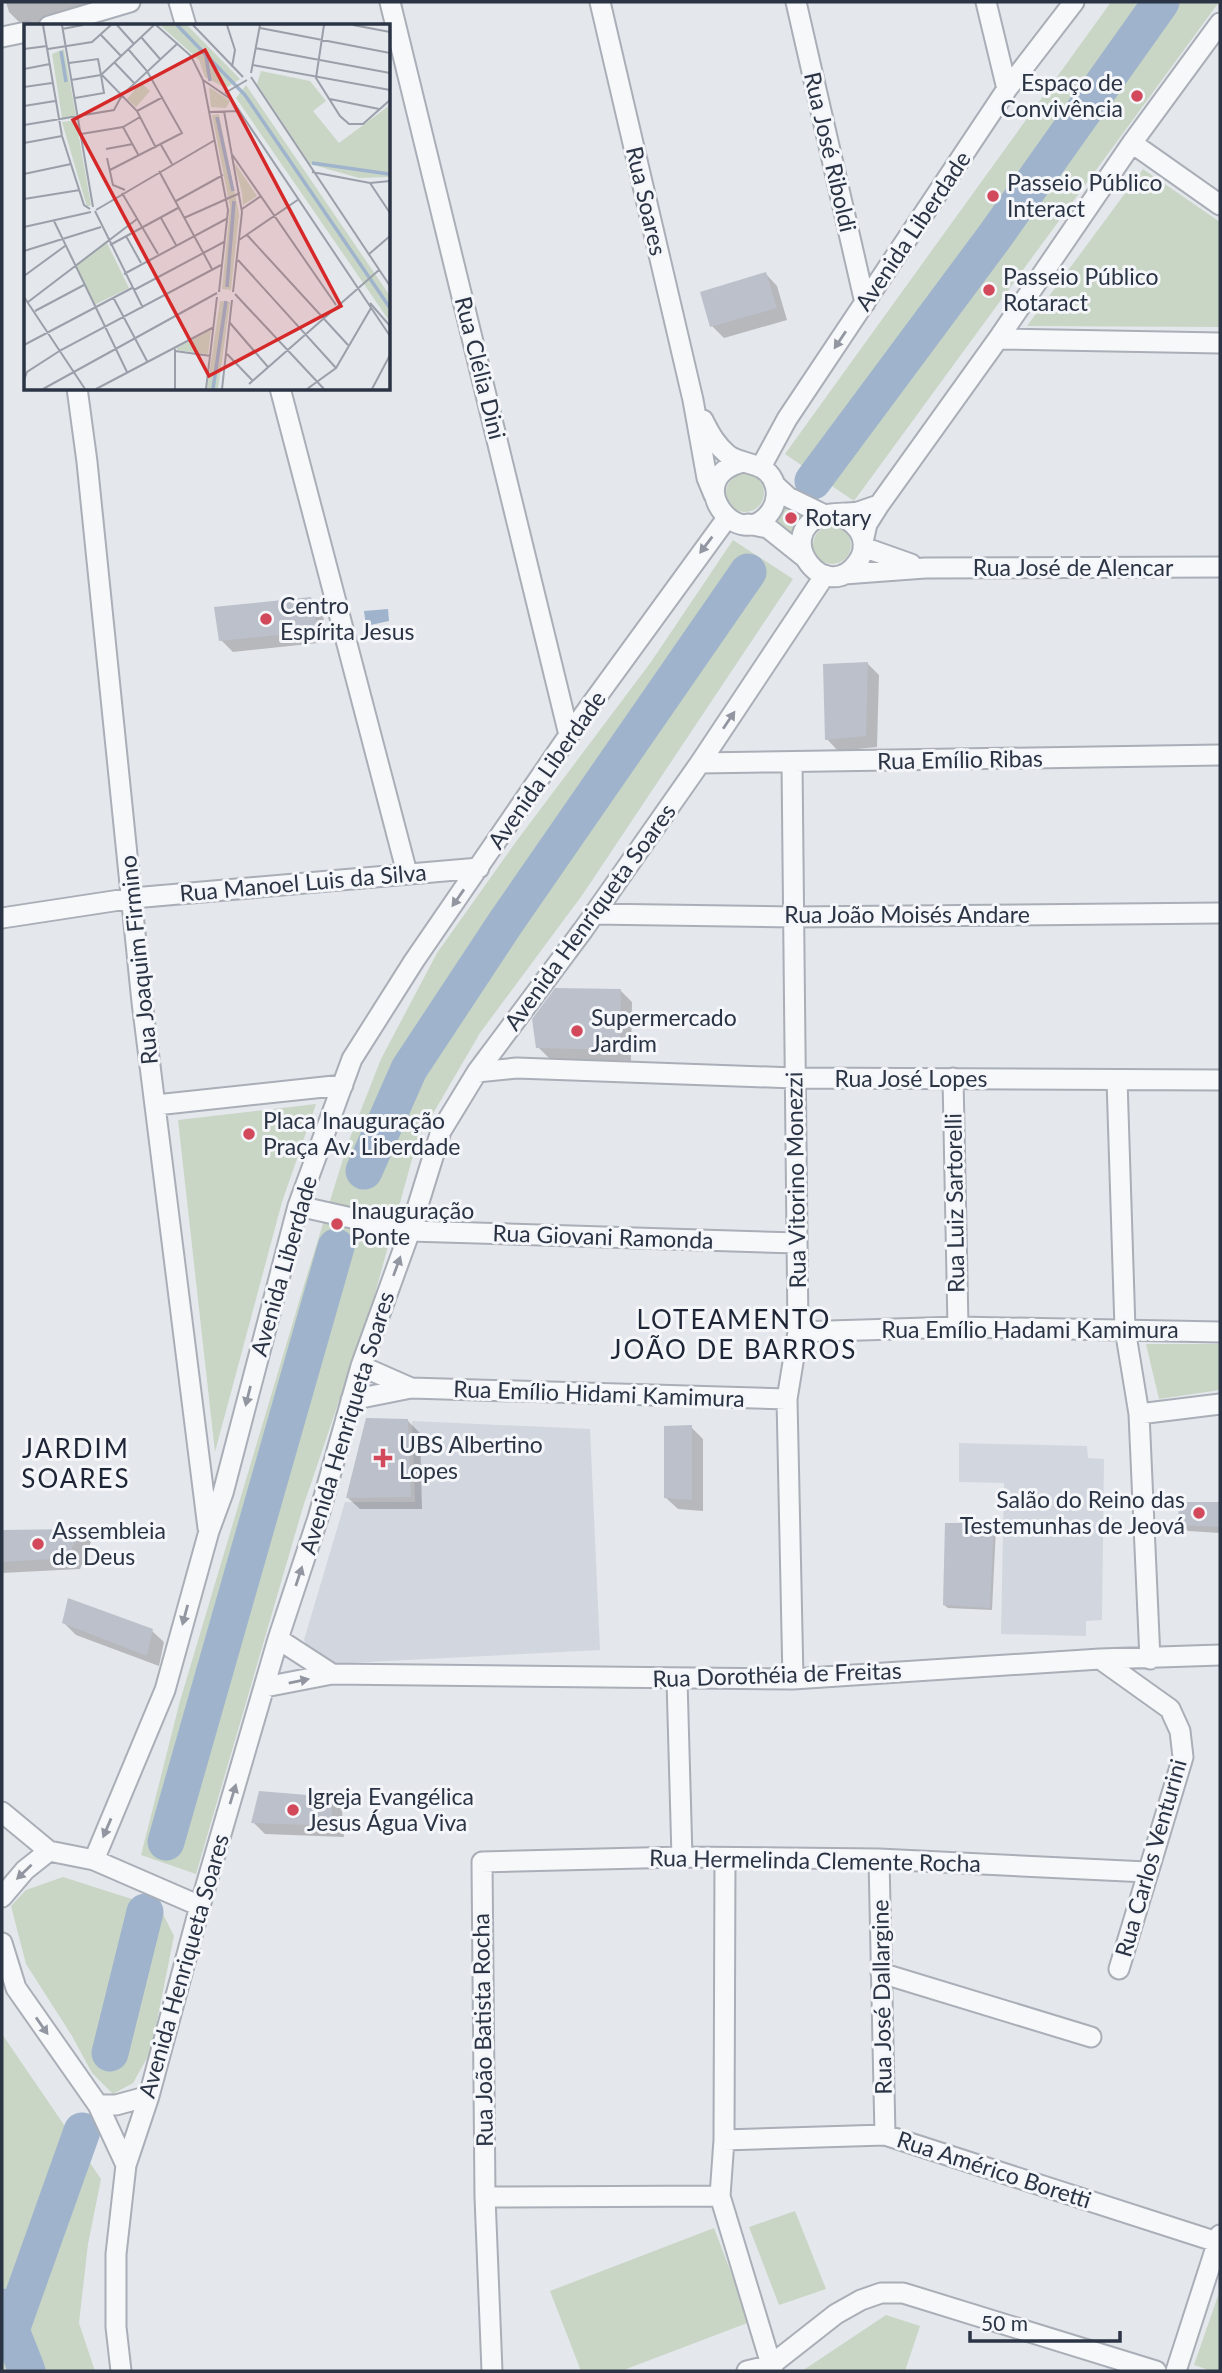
<svg xmlns="http://www.w3.org/2000/svg" width="1222" height="2373" font-family="Lato,sans-serif">
  <style>
    .built { fill: #d2d6de }
    .green { fill: #c9d6c5 }
    .water { fill: #9fb4cc }
    .shadow { fill: #0003 }
    .lines { fill: none; stroke-linecap: round; stroke-linejoin: round }
    .river { stroke: #9fb4cc; stroke-width: 37 }
    .building { fill: #bbc0ca }
    .minor-casing { stroke: #a9aeb7; stroke-width: 23 }
    .minor { stroke: #f7f8fa; stroke-width: 19 }
    .oneway { fill: #9196a0 }
    .poi-dot { fill: #d1495b; stroke: #f4f6f9; stroke-width: 2.5 }
    .labels { text-anchor: middle; stroke-width: 6; stroke-linejoin: round; paint-order: stroke }
    .poi-label { font-size: 23px; fill: #2b3445; stroke: #f4f6f9; text-anchor: start }
    .street-label { font-size: 23px; fill: #2b3445; stroke: #f4f6f9 }
    .quarter-label { font-size: 26px; letter-spacing: 2px; fill: #1d2536; stroke: #f4f6f9 }
    .inset-river { fill: none; stroke: #9fb4cc; stroke-width: 3.5 }
    .inset-road { fill: none; stroke: #9a9fa9; stroke-width: 2 }
    .view { fill: #d62828; fill-opacity: 0.15; stroke: #d62828; stroke-width: 3.5 }
    .inset-edge { fill: none; stroke: #2b3445; stroke-width: 3.5 }
  </style>
  <rect width="100%" height="100%" fill="#e4e7ec"/>
  <path class="built" d="M412 1421 590 1429 600 1650 329 1664 311 1655 304 1640 345 1502H415Z
    M959 1443 1087 1446 1088 1458 1104 1459 1102 1620 1086 1621V1636L1001 1634 1004 1483 959 1482Z"/>
  <path class="green" d="M1111 2H1219L854 501 785 454Z
    M1143 169 1220 222V327L1027 326Z
    M726 493a19 19 0 1 1 38 0a19 19 0 1 1-38 0Z
    M785 499 808 514 795 536 771 521Z
    M813 545a19 19 0 1 1 38 0a19 19 0 1 1-38 0Z
    M733 540 793 579 583 894 480 1033 417 1141 373 1301 303 1507 196 1874 141 1855 180 1701 304 1285 348 1143 381 1059 437 953 518 839 651 662Z
    M316 1104 282 1202 215 1452 178 1120Z
    M1146 1344H1220V1390L1159 1399Z
    M63 1877 160 1908 174 1936 151 2051 133 2083 113 2094 92 2073 72 2036 26 1964 11 1906 26 1890Z
    M2 2034 101 2179 88 2244 79 2323 95 2371H2Z
    M795 2211 826 2289 779 2305 749 2227Z
    M714 2228 750 2322 621 2371H581L550 2291Z
    M1220 2290V2371H1212L1194 2365Z
    M886 2315 920 2326 905 2371H802Z"/>
  <path class="water" d="M388 609 389 621 366 626 364 611Z"/>
  <path class="shadow" d="M6 2H89L91 9 25 28 9 12Z
    M766 274 777 286 787 320 724 338 712 326Z
    M310 598 322 610 328 642 233 652 221 640Z
    M867 663 879 675 877 747 838 751 827 739Z
    M620 990 632 1002 631 1061 550 1059 538 1047Z
    M408 1421 420 1433 422 1509H360L348 1498Z
    M691 1427 703 1439V1511L678 1509 666 1498Z
    M1180 1504H1220V1533L1188 1531 1181 1524Z
    M993 1525 996 1528 992 1610 948 1608 944 1605Z
    M2 1531H79L91 1542 80 1569 2 1573Z
    M64 1623 152 1631 164 1642 159 1666 76 1635Z
    M331 1799 342 1810 344 1837 265 1834 253 1822Z"/>
  <g class="lines">
    <path class="river" d="M813 481 995 236 1161 2
      M364 1171 409 1069 506 922 748 572
      M166 1842 336 1247
      M110 2053 145 1912
      M2 2307 27 2371
      M11 2330 82 2131"/>
  </g>
  <path class="building" d="M766 272 777 308 710 327 700 292Z
    M311 597 318 631 219 641 214 607Z
    M868 662 866 736 825 740 823 664Z
    M555 988 621 989 620 1050 536 1048 532 1019Z
    M366 1418 408 1419 411 1497 346 1498Z
    M692 1425V1500L664 1498V1426Z
    M1178 1502H1220V1527L1179 1525Z
    M945 1523H994L990 1608 943 1605Z
    M80 1529 68 1558 2 1562V1530Z
    M68 1598 153 1629 147 1656 62 1623Z
    M259 1791 331 1797 333 1826 251 1823Z"/>
  <g class="lines">
    <g class="minor-casing">
      <path id="minor" d="M179 2 186 26
        M390 2 569 735
        M600 2 693 400 707 478 714 495
        M796 2 865 303
        M986 2 1007 89
        M49 26 130 2
        M2 37 26 32
        M1132 143 1220 205
        M998 339 1220 343
        M77 388 87 462 142 1002 208 1528
        M280 388 407 873
        M703 420C710 434 716 445 728 455 743 466 764 461 773 480 778 490 777 502 771 511 740 557 678 478 743 462
        M761 467 787 419 1007 89 1074 2
        M775 485 788 497 825 515
        M830 514C854 516 874 540 857 563 826 606 772 537 821 516 832 512 846 514 858 512 865 510 872 507 879 505
        M748 524 768 528 803 556
        M863 542 867 524 879 505 998 339 1132 143 1220 23
        M863 547 911 564
        M844 574 925 568 1220 567
        M700 763 1220 755
        M792 763 798 1332 787 1399 793 1679
        M593 914 794 917 1220 913
        M2 918 133 898 479 868
        M477 1072 517 1068 794 1078 1220 1080
        M953 1078 958 1327
        M1117 1080 1125 1329 1139 1414 1150 1659
        M156 1105 343 1085
        M298 1206 410 1231 797 1243
        M798 1332 958 1327 1220 1332
        M361 1366 411 1388
        M351 1400 411 1388 787 1399
        M1139 1414 1220 1404
        M278 1639 332 1674
        M1100 1659 1170 1709 1180 1731 1183 1757 1119 1969
        M677 1680 682 1857
        M265 1687 332 1674 793 1679 1100 1659 1220 1655
        M2 1812 49 1851 94 1860 200 1906
        M725 1858 724 2140 720 2196 773 2371
        M879 1859 885 2135
        M94 1860 165 1690 209 1531 223 1493 298 1206 352 1059 414 961 569 735 727 518
        M2 1897 25 1870 49 1851
        M2 1943 16 1988 98 2105 126 2165
        M881 1973 1091 2037
        M98 2105H116L149 2096
        M724 2140 885 2135 1217 2242
        M485 2197 720 2196
        M121 2371 116 2327V2254L126 2165 149 2096 200 1906 278 1639 318 1518 361 1366 410 1231 441 1131 477 1072 583 930 700 763 825 575
        M492 2371 485 2197 482 1862 682 1857 879 1859 1147 1872
        M747 2371 771 2365 836 2314 861 2300 881 2293H903L1156 2371
        M1176 2371 1220 2235"/>
    </g>
    <use href="#minor" class="minor"/>
  </g>
  <defs><path id="oneway-solid" d="M-6-.8H1V-3.2L6.5 0L1 3.2V.8H-6Z" transform="scale(1.75)"/></defs>
  <g class="oneway">
    <use href="#oneway-solid" transform="translate(840 340) rotate(124)"/>
    <use href="#oneway-solid" transform="translate(706 545) rotate(127)"/>
    <use href="#oneway-solid" transform="translate(729 720) rotate(-56)"/>
    <use href="#oneway-solid" transform="translate(458 898) rotate(125)"/>
    <use href="#oneway-solid" transform="translate(397 1266) rotate(-70)"/>
    <use href="#oneway-solid" transform="translate(248 1396) rotate(104)"/>
    <use href="#oneway-solid" transform="translate(299 1576) rotate(-72)"/>
    <use href="#oneway-solid" transform="translate(185 1615) rotate(105)"/>
    <use href="#oneway-solid" transform="translate(299 1681) rotate(-11)"/>
    <use href="#oneway-solid" transform="translate(233 1794) rotate(-73)"/>
    <use href="#oneway-solid" transform="translate(107 1828) rotate(113)"/>
    <use href="#oneway-solid" transform="translate(24 1872) rotate(136)"/>
    <use href="#oneway-solid" transform="translate(42 2026) rotate(55)"/>
  </g>
  <g class="poi-dot">
    <circle cx="1137" cy="96" r="7"/>
    <circle cx="993" cy="196" r="7"/>
    <circle cx="989" cy="290" r="7"/>
    <circle cx="791" cy="518" r="7"/>
    <circle cx="266" cy="619" r="7"/>
    <circle cx="577" cy="1031" r="7"/>
    <circle cx="249" cy="1134" r="7"/>
    <circle cx="337" cy="1224" r="7"/>
    <path d="M379.5 1447.5h7v7h7v7h-7v7h-7v-7h-7v-7h7z"/>
    <circle cx="1199" cy="1513" r="7"/>
    <circle cx="38" cy="1544" r="7"/>
    <circle cx="293" cy="1810" r="7"/>
  </g>
  <g class="labels">
    <g class="poi-label">
      <text x="1123" y="91" text-anchor="end">Espaço de<tspan x="1123" dy="26">Convivência</tspan></text>
      <text x="1007" y="191">Passeio Público<tspan x="1007" dy="26">Interact</tspan></text>
      <text x="1003" y="285">Passeio Público<tspan x="1003" dy="26">Rotaract</tspan></text>
      <text x="805" y="526">Rotary</text>
      <text x="280" y="614">Centro<tspan x="280" dy="26">Espírita Jesus</tspan></text>
      <text x="591" y="1026">Supermercado<tspan x="591" dy="26">Jardim</tspan></text>
      <text x="263" y="1129">Placa Inauguração<tspan x="263" dy="26">Praça Av. Liberdade</tspan></text>
      <text x="351" y="1219">Inauguração<tspan x="351" dy="26">Ponte</tspan></text>
      <text x="399" y="1453">UBS Albertino<tspan x="399" dy="26">Lopes</tspan></text>
      <text x="1185" y="1508" text-anchor="end">Salão do Reino das<tspan x="1185" dy="26">Testemunhas de Jeová</tspan></text>
      <text x="52" y="1539">Assembleia<tspan x="52" dy="26">de Deus</tspan></text>
      <text x="307" y="1805">Igreja Evangélica<tspan x="307" dy="26">Jesus Água Viva</tspan></text>
    </g>
    <g class="street-label">
      <text transform="translate(830 152) rotate(77)" y="8">Rua José Riboldi</text>
      <text transform="translate(646 201) rotate(77)" y="8">Rua Soares</text>
      <text transform="translate(913 231) rotate(-56)" y="8">Avenida Liberdade</text>
      <text transform="translate(480 368) rotate(76)" y="8">Rua Clélia Dini</text>
      <text x="1073" y="576">Rua José de Alencar</text>
      <text transform="translate(960 760) rotate(-1)" y="8">Rua Emílio Ribas</text>
      <text transform="translate(547 770) rotate(-55)" y="8">Avenida Liberdade</text>
      <text transform="translate(303 883) rotate(-5)" y="8">Rua Manoel Luis da Silva</text>
      <text x="907" y="923">Rua João Moisés Andare</text>
      <text transform="translate(590 917) rotate(-54)" y="8">Avenida Henriqueta Soares</text>
      <text transform="translate(139 960) rotate(-96)" y="8">Rua Joaquim Firmino</text>
      <text x="911" y="1087">Rua José Lopes</text>
      <text transform="translate(796 1180) rotate(-91)" y="8">Rua Vitorino Monezzi</text>
      <text transform="translate(955 1203) rotate(-91)" y="8">Rua Luiz Sartorelli</text>
      <text transform="translate(603 1237) rotate(2)" y="8">Rua Giovani Ramonda</text>
      <text transform="translate(284 1266) rotate(-74)" y="8">Avenida Liberdade</text>
      <text x="1030" y="1338">Rua Emílio Hadami Kamimura</text>
      <text transform="translate(599 1394) rotate(2)" y="8">Rua Emílio Hidami Kamimura</text>
      <text transform="translate(347 1423) rotate(-73)" y="8">Avenida Henriqueta Soares</text>
      <text transform="translate(777 1675) rotate(-2)" y="8">Rua Dorothéia de Freitas</text>
      <text transform="translate(1151 1858) rotate(-74)" y="8">Rua Carlos Venturini</text>
      <text transform="translate(815 1861) rotate(1)" y="8">Rua Hermelinda Clemente Rocha</text>
      <text transform="translate(184 1966) rotate(-74)" y="8">Avenida Henriqueta Soares</text>
      <text transform="translate(882 1997) rotate(-91)" y="8">Rua José Dallargine</text>
      <text transform="translate(483 2030) rotate(-91)" y="8">Rua João Batista Rocha</text>
      <text transform="translate(994 2170) rotate(18)" y="8">Rua Américo Boretti</text>
    </g>
    <g class="quarter-label">
      <text x="734" y="1329">LOTEAMENTO<tspan x="734" dy="30">JOÃO DE BARROS</tspan></text>
      <text x="76" y="1458">JARDIM<tspan x="76" dy="30">SOARES</tspan></text>
    </g>
  </g>
  <g transform="translate(24 24)">
    <rect width="366" height="366" fill="#e4e7ec"/>
    <path d="M136 1H163L216 55 202 64 181 53 175 36ZM40 25 52 92 38 94 28 30ZM237 47 286 57 302 77 289 87 315 119 366 81V153L335 154 286 140 233 60ZM117 59 126 67 112 83 103 75ZM222 61 366 272V298L212 74ZM185 63 206 77 202 84 187 83ZM195 90 215 190 207 266 198 265 206 183 188 91ZM52 96 67 181 63 183 38 98ZM210 138 233 172 219 181 218 169ZM82 217 105 264 70 281 52 242ZM196 277 206 278 194 365H183ZM187 306 184 330 153 326V324Z" fill="#c9d6c5"/>
    <path class="inset-river" d="M153 1 221 71 366 284M37 27 42 58M182 32 186 57M193 93 209 167M288 139 365 150M203 263 210 177M189 365 202 277"/>
    <path class="inset-road" d="M19 1 38 112 60 181 66 185M38 1 69 183M93 1 110 20M132 1 167 32 179 56 204 186 195 268M169 1 219 53M203 1 211 26 208 43M300 1 292 54 316 92 325 100H339L366 76M329 1 366 8M236 4 366 29M38 5 59 1M77 11 97 32M117 13 136 35M231 24 366 49M0 25 23 22M24 25 68 18 87 1M90 38 111 60M45 39 74 35 77 51 80 69 51 74M229 41 366 66M0 45 26 40M227 49 236 1M78 50 130 1M78 51 113 87 132 124M227 53 366 262M47 56 77 51M179 56 208 76 366 312M0 63 28 59M201 69 223 56M306 75 355 85M0 82 31 77M113 87 139 73M200 87 218 188 209 268M186 88 215 87M0 101 90 86 98 71 154 19M99 103 115 132M57 110 99 103 116 93M0 119 38 112M137 121 148 140M82 125 109 120M207 129 312 281M83 134 89 161 101 166M86 146 158 109 123 47 104 25M135 147 188 245M288 148 346 159 366 157M0 150 47 140M346 159 366 189M98 169 134 230M0 175 56 166M152 177 199 151M218 185 237 172M72 186 191 116M71 187 119 284M137 194 152 221M160 194 216 169M30 197 103 348M0 203 67 188M223 211 324 321M102 212 117 239M215 216 275 175M86 221 154 184M0 227 77 203M344 231 366 212M214 236 312 344M100 250 204 194M0 252 41 222M110 266 200 218M211 270 300 365M0 273 61 365M89 273 123 337M4 278 113 195M346 279 366 302M11 287 60 261M206 299 244 343M0 321 108 264M151 323V365M151 327 187 332M203 330 229 357M0 356 3 348 37 326 197 241M225 360 355 246M19 365 193 269M72 365 190 303M182 365 193 273M198 365 208 276M283 365 312 344 347 284M348 365 366 331"/>
    <path class="view" d="M181 26 317 282 185 352 49 96Z"/>
    <rect width="366" height="366" class="inset-edge"/>
  </g>
  <rect width="1222" height="2373" fill="none" stroke="#2b3445" stroke-width="7"/>
  <path d="M970 2331v10h150v-10" fill="none" stroke="#2b3445" stroke-width="3.5"/>
  <text x="981" y="2331" font-size="21" fill="#2b3445" stroke="#f4f6f9" stroke-width="5" paint-order="stroke">50 m</text>
</svg>
